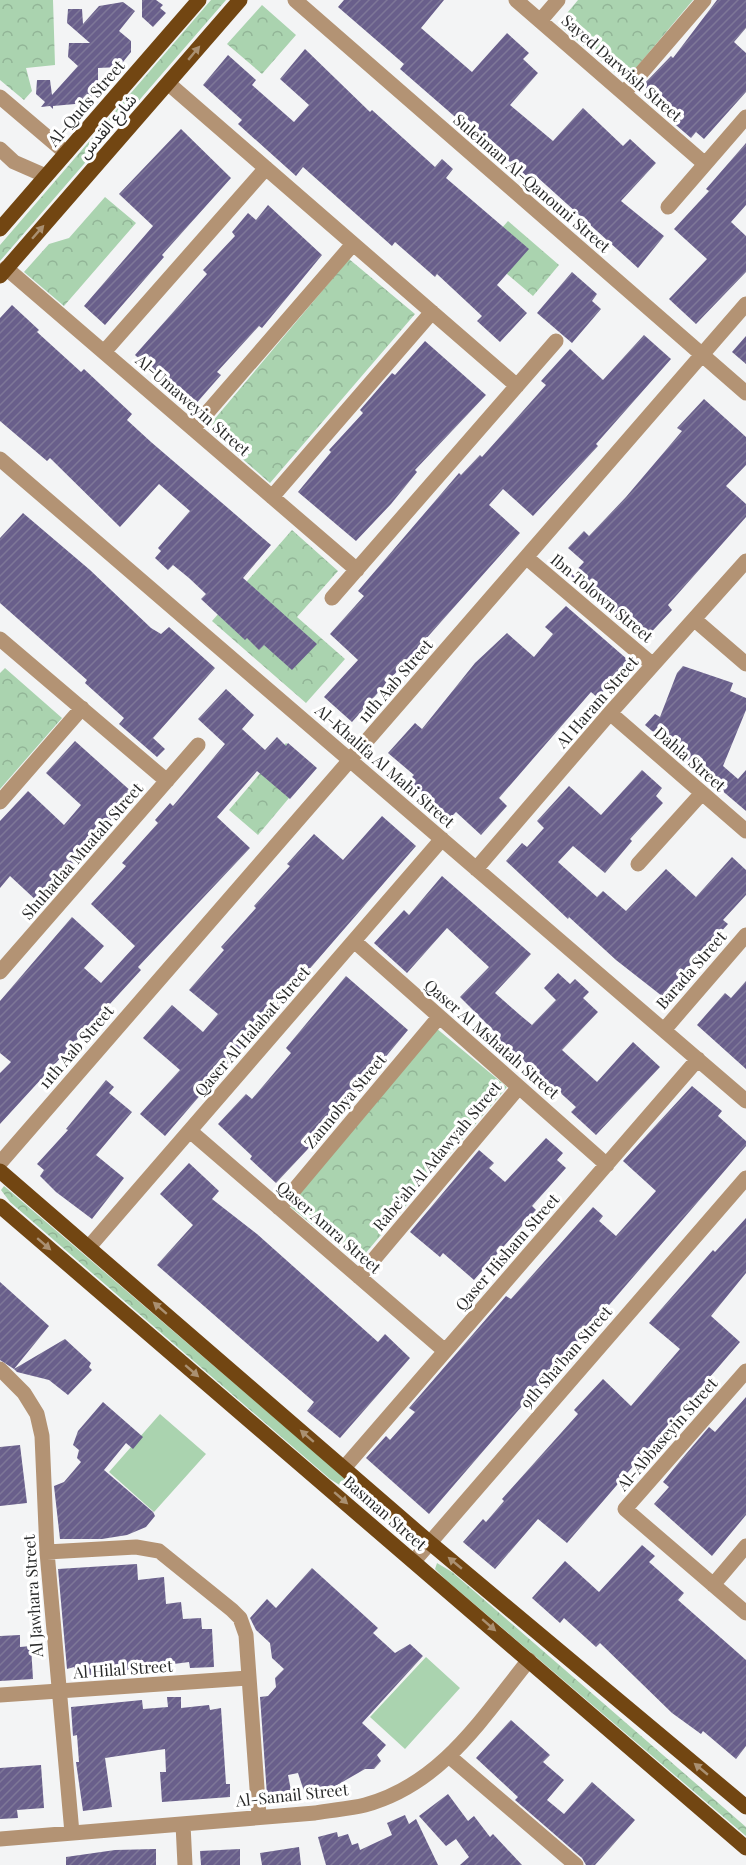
<svg xmlns="http://www.w3.org/2000/svg" width="746" height="1865" font-family="'Playfair Display','Noto Sans Arabic',serif">
  <style>
    .park { fill: url(#park-crowns) }
    .garden { fill: #aad3af }
    .building { fill: url(#building-hatch) }
    .lines { fill: none; stroke-linecap: round; stroke-linejoin: round }
    .minor { stroke: #b39374; stroke-width: 15 }
    .major { stroke: #724612; stroke-width: 15 }
    .oneway { fill: #aa9071 }
    .labels { text-anchor: middle; stroke-width: 6; stroke-linejoin: round; paint-order: stroke }
    .street-label { font-size: 16px; fill: #292a2a; stroke: #fff }
  </style>
  <defs>
    <pattern id="park-crowns" width="20" height="18" patternUnits="userSpaceOnUse" patternTransform="scale(1.5)"><rect width="20" height="18" fill="#aad3af"/><path d="M2 6a3 3 0 1 1 6 0M12 15a3 3 0 1 1 6 0" fill="none" stroke="#92b597"/></pattern>
    <pattern id="building-hatch" width="6" height="6" patternUnits="userSpaceOnUse" patternTransform="scale(1.5)"><rect width="6" height="6" fill="#695f8b"/><path d="M-1 1l2-2M0 6l6-6M5 7l2-2" fill="none" stroke="#7e7798"/></pattern>
  </defs>
  <rect width="100%" height="100%" fill="#f3f4f5"/>
  <path class="park" d="M0 0H53L55 65 26 68 32 91 24 100 0 80Z
    M211 0H226L0 261V245Z
    M578 0H693L625 81 558 24Z
    M262 5 296 35 262 74 227 44Z
    M105 197 136 223 64 306 24 272 49 244 69 238Z
    M508 221 559 265 533 296 481 252Z
    M349 259 415 314 270 483 207 428Z
    M292 530 338 571 297 617 345 659 306 703 212 621Z
    M5 668 62 718 0 789V673Z
    M286 743 315 767 258 835 229 810Z
    M436 1028 507 1087 358 1262 287 1204Z
    M4 1186 409 1533 408 1538 401 1536 346 1489 330 1479 10 1202 1 1190Z
    M437 1563 452 1572 746 1827V1836L446 1580 435 1569Z"/>
  <path class="garden" d="M160 1414 206 1454 154 1512 109 1472Z
    M426 1657 460 1688 405 1749 370 1717Z"/>
  <path class="building" d="M142 0H156L163 5 160 8 166 13 153 27 142 17Z
    M344 0H444L421 28 472 72 507 33 529 53 523 59 538 73 510 105 553 141 583 108 623 146 630 139 656 163 621 201 664 236 638 268 536 176 532 181 503 156 506 153 465 117 461 122 400 69 404 64 338 7Z
    M717 0H746V28L734 42 746 53V92L704 139 696 132 691 138 662 113 668 107 643 85 671 56 673 58Z
    M123 2 135 11 119 31 131 41V52L119 67 98 68V89L86 103 53 106V109L50 106 41 107 45 102 36 94 37 80H50L52 95 78 66 68 57 69 43H90L67 23 68 9H82L83 24 99 6Z
    M305 49 370 112 372 110 435 167 442 159 453 169 446 178 529 249 497 285 527 313 500 342 477 321 482 316 437 274 435 277 395 242 392 246 303 167 296 176 238 124 242 120 203 85 228 55 256 80 252 85 294 122 309 105 280 79Z
    M181 129 231 178 162 255 164 257 105 325 84 306 153 226 119 194Z
    M746 143V205L731 222 746 236V272L696 324 669 299 707 259 674 229 709 191 706 189Z
    M268 205 322 255 262 328 259 326 217 372 221 375 193 407 135 355 207 274 203 270 235 236 232 232 248 213 256 220Z
    M572 272 597 294 592 301 601 309 572 343 537 313Z
    M12 305 39 330 37 332 81 372 84 369 132 414 127 420 151 442 271 545 243 578 317 644 292 670 264 645 259 650 247 638 245 640 201 599 206 594 189 578 173 565 168 570 155 558 161 551 158 548 190 511 159 484 120 527 50 458 47 461 0 421V318Z
    M644 335 671 359 596 444 598 446 533 516 503 489 489 505 520 533 352 722 324 697 358 660 330 634 364 596 358 591 459 473 461 475 480 455 482 457 546 385 541 381 570 349 603 380Z
    M746 336V364L732 352Z
    M425 341 486 395 415 470 417 472 391 504 356 541 298 492 331 452 329 450 363 413 360 410 392 373 395 375Z
    M704 399 746 437V465L726 486 746 504V517L668 605 672 610 643 641 587 594 589 591 571 576 584 562 568 548 584 531 589 536 626 497 682 431 677 428Z
    M23 513 90 570 151 628 161 634 169 627 215 668 153 738 165 749 157 757 119 724 124 718 85 683 87 680 0 603V538Z
    M566 606 628 660 598 698 591 692 499 798 507 806 481 835 456 812 450 818 409 780 414 775 388 753 415 723 422 729 475 663 507 633 534 657 553 634 545 627Z
    M683 666 733 683 730 691 746 698V710L723 766 738 779 746 770V811L645 725 655 714 660 717 677 673Z
    M226 689 254 715 242 729 265 750 277 737 286 746 288 743 317 768 290 799 257 771 217 817 250 848 138 967 141 970 0 1124V1073L11 1062 0 1053V1001L72 917 104 946 84 968 101 983 135 946 91 904 126 866 122 863 158 823 155 820 170 803 173 806 225 744 198 719Z
    M75 741 133 793 75 864 73 863 38 902 10 876 0 888V821L28 791 64 825 81 805 46 773Z
    M642 770 662 788 656 796 663 803 630 839 632 841 605 873 573 846 558 862 597 897 603 891 626 911 666 869 696 897 732 857 746 870V895L723 920 728 924 662 996 616 960 569 917 568 919 506 861 522 843 527 847 544 828 537 821 569 786 601 815Z
    M382 816 416 846 165 1136 140 1114 180 1070 143 1038 172 1005 203 1032 218 1014 189 990 224 950 221 947 256 908 254 906 290 866 287 864 314 834 343 860Z
    M442 876 531 954 495 993 520 1015 532 1025 556 1000 544 988 558 973 570 984 575 979 589 992 583 998 598 1012 562 1050 597 1082 633 1042 660 1067 596 1135 571 1112 576 1107 533 1068 497 1040 500 1037 460 997 489 967 447 928 407 973 374 943 404 910 409 915Z
    M346 976 408 1030 383 1060 380 1058 307 1150 276 1183 250 1159 252 1156 218 1124 246 1094 252 1099 291 1053 286 1048Z
    M746 981V1069L697 1025 725 993 731 998Z
    M106 1080 114 1087 109 1093 132 1112 96 1155 124 1178 92 1219 56 1192 40 1176 44 1170 37 1164 68 1130 66 1129Z
    M692 1086 722 1111 718 1116 746 1141V1146L429 1514 366 1458 386 1436 390 1440 415 1412 409 1408 506 1296 511 1299 593 1207 603 1216 599 1221 616 1236 656 1191 623 1161Z
    M546 1138 563 1153 557 1160 566 1168 532 1206 536 1210 474 1280 443 1253 440 1257 410 1232 479 1150 494 1163 489 1168 505 1182Z
    M189 1163 219 1191 212 1199 257 1234 378 1342 385 1334 410 1358 340 1438 307 1411 314 1402 157 1265 193 1225 160 1194Z
    M746 1218V1273L711 1316 740 1342 567 1543 538 1519 495 1569 463 1542 483 1519 486 1522 504 1501 502 1499 578 1414 574 1410 603 1379 631 1406 680 1349 649 1323 713 1250 715 1252Z
    M0 1282 49 1326 14 1369 0 1360Z
    M65 1339 91 1363 89 1367 92 1370 68 1395 49 1380 17 1372 14 1369Z
    M746 1397V1515L712 1556 654 1504 669 1487 663 1482 680 1461 709 1427 715 1432Z
    M103 1402 143 1437 133 1449 126 1443 104 1470 153 1512 155 1516 146 1527 127 1535 102 1539H60L54 1486 64 1482 81 1462 77 1458 79 1450 73 1445 78 1431Z
    M20 1445 27 1503 0 1506V1447Z
    M642 1545 655 1556 649 1562 684 1593 678 1600 746 1660V1746L736 1759 703 1731 701 1734 672 1713 600 1643 596 1647 564 1618 560 1623 532 1598 565 1561 599 1592Z
    M137 1564 138 1580 164 1577 166 1604 181 1602 183 1619 201 1618 202 1629H212L214 1667 190 1668 189 1662 75 1677 74 1667 67 1669 58 1569Z
    M312 1568 378 1628 373 1633 395 1653 410 1644 423 1656 362 1723 386 1745 377 1755 381 1761 374 1769H365L325 1792 305 1794 298 1773 288 1775 292 1796 271 1799 267 1795 260 1697 268 1696 276 1687 275 1678 284 1669 272 1658 270 1643 256 1630 250 1618 267 1599 276 1608Z
    M20 1635V1647L31 1646 33 1679 0 1681V1636Z
    M167 1697H181V1708L209 1705 210 1710 221 1708 226 1784H230V1797L162 1802 160 1772H166L165 1749 105 1758 112 1807 83 1811 76 1762H79L77 1735 73 1736 71 1707 142 1700 143 1709 168 1707Z
    M511 1720 550 1755 543 1762 564 1780 547 1800 564 1814 592 1782 635 1820 595 1865H586L582 1858 515 1800 518 1797 476 1758Z
    M41 1765 44 1808 17 1810 18 1818 0 1819V1768Z
    M448 1794 468 1821 474 1816 490 1837 493 1834 522 1865H460L469 1857 456 1839 446 1846 419 1816Z
    M405 1815 409 1824 416 1819 438 1865H326L318 1837 337 1832 338 1837 348 1834 352 1845 358 1843 360 1850 392 1835 387 1823Z
    M299 1847 301 1865H262L260 1853Z
    M156 1849V1865H66V1857L115 1850Z
    M240 1849V1865H201L200 1851Z"/>
  <g class="lines">
    <path class="minor" d="M295 0 746 393
      M516 0 705 164
      M540 21 558 0
      M169 84 517 386
      M624 93 704 0
      M0 97 66 153
      M0 149 14 162 46 176
      M668 207 746 117
      M6 268 357 570
      M104 352 266 168
      M193 429 353 244
      M0 459 746 1101
      M272 497 432 312
      M527 558 653 665
      M332 598 556 341
      M695 620 746 664
      M0 639 167 781
      M610 713 746 831
      M0 802 82 708
      M638 864 702 793
      M476 869 610 713 746 561
      M354 941 607 1165
      M0 972 198 745
      M664 1030 746 935
      M190 1131 445 1351
      M0 1163 746 304
      M279 1208 439 1017
      M89 1247 442 839
      M359 1277 519 1087
      M0 1369 24 1393 37 1414 42 1436 47 1552 72 1833
      M746 1371 625 1509 746 1613
      M344 1468 698 1059
      M47 1552 136 1547 159 1551 232 1610 240 1618 246 1635 259 1816
      M414 1561 746 1178
      M713 1585 746 1546
      M0 1695 248 1678
      M450 1757 576 1865
      M183 1824 185 1865
      M0 1839 315 1813C331 1810 349 1809 365 1805 442 1784 482 1718 529 1660"/>
    <path class="major" d="M0 229 199 0
      M0 276 240 0
      M0 1171 429 1542 746 1807
      M0 1206 746 1848"/>
  </g>
  <defs><path id="oneway-solid" d="M-6-.8H1V-3.2L6.5 0L1 3.2V.8H-6Z" transform="scale(1.5)"/></defs>
  <g class="oneway">
    <use href="#oneway-solid" transform="translate(194 53) rotate(-50)"/>
    <use href="#oneway-solid" transform="translate(38 232) rotate(-49)"/>
    <use href="#oneway-solid" transform="translate(44 1244) rotate(41)"/>
    <use href="#oneway-solid" transform="translate(160 1308) rotate(-139)"/>
    <use href="#oneway-solid" transform="translate(192 1371) rotate(41)"/>
    <use href="#oneway-solid" transform="translate(307 1436) rotate(-139)"/>
    <use href="#oneway-solid" transform="translate(341 1498) rotate(41)"/>
    <use href="#oneway-solid" transform="translate(455 1563) rotate(-140)"/>
    <use href="#oneway-solid" transform="translate(489 1625) rotate(41)"/>
    <use href="#oneway-solid" transform="translate(701 1769) rotate(-140)"/>
  </g>
  <g class="labels">
    <g class="street-label">
      <text transform="translate(622 68) rotate(41)" y="6">Sayed Darwish Street</text>
      <text transform="translate(86 103) rotate(-49)" y="6">Al-Quds Street</text>
      <text transform="translate(107 126) rotate(-49)" y="6">شارع القدس</text>
      <text transform="translate(532 183) rotate(41)" y="6">Suleiman Al-Qanouni Street</text>
      <text transform="translate(193 405) rotate(41)" y="6">Al-Umaweyin Street</text>
      <text transform="translate(602 598) rotate(40)" y="6">Ibn Tolown Street</text>
      <text transform="translate(395 681) rotate(-49)" y="6">11th Aab Street</text>
      <text transform="translate(597 702) rotate(-49)" y="6">Al Haram Street</text>
      <text transform="translate(690 759) rotate(41)" y="6">Dahla Street</text>
      <text transform="translate(385 766) rotate(41)" y="6">Al-Khalifa Al Mahi Street</text>
      <text transform="translate(82 851) rotate(-49)" y="6">Shuhadaa Muatah Street</text>
      <text transform="translate(691 970) rotate(-49)" y="6">Barada Street</text>
      <text transform="translate(252 1031) rotate(-49)" y="6">Qaser Al Halabat Street</text>
      <text transform="translate(492 1039) rotate(41)" y="6">Qaser Al Mshatah Street</text>
      <text transform="translate(76 1047) rotate(-49)" y="6">11th Aab Street</text>
      <text transform="translate(345 1101) rotate(-50)" y="6">Zannobya Street</text>
      <text transform="translate(437 1156) rotate(-50)" y="6">Rabe'ah Al Adawyah Street</text>
      <text transform="translate(329 1227) rotate(41)" y="6">Qaser Amra Street</text>
      <text transform="translate(507 1252) rotate(-49)" y="6">Qaser Hisham Street</text>
      <text transform="translate(566 1357) rotate(-49)" y="6">9th Sha'ban Street</text>
      <text transform="translate(667 1434) rotate(-49)" y="6">Al-Abbaseyin Street</text>
      <text transform="translate(385 1513) rotate(41)" y="6">Basman Street</text>
      <text transform="translate(33 1596) rotate(-94)" y="6">Al Jawhara Street</text>
      <text transform="translate(123 1669) rotate(-4)" y="6">Al Hilal Street</text>
      <text transform="translate(292 1795) rotate(-6)" y="6">Al-Sanail Street</text>
    </g>
  </g>
</svg>
